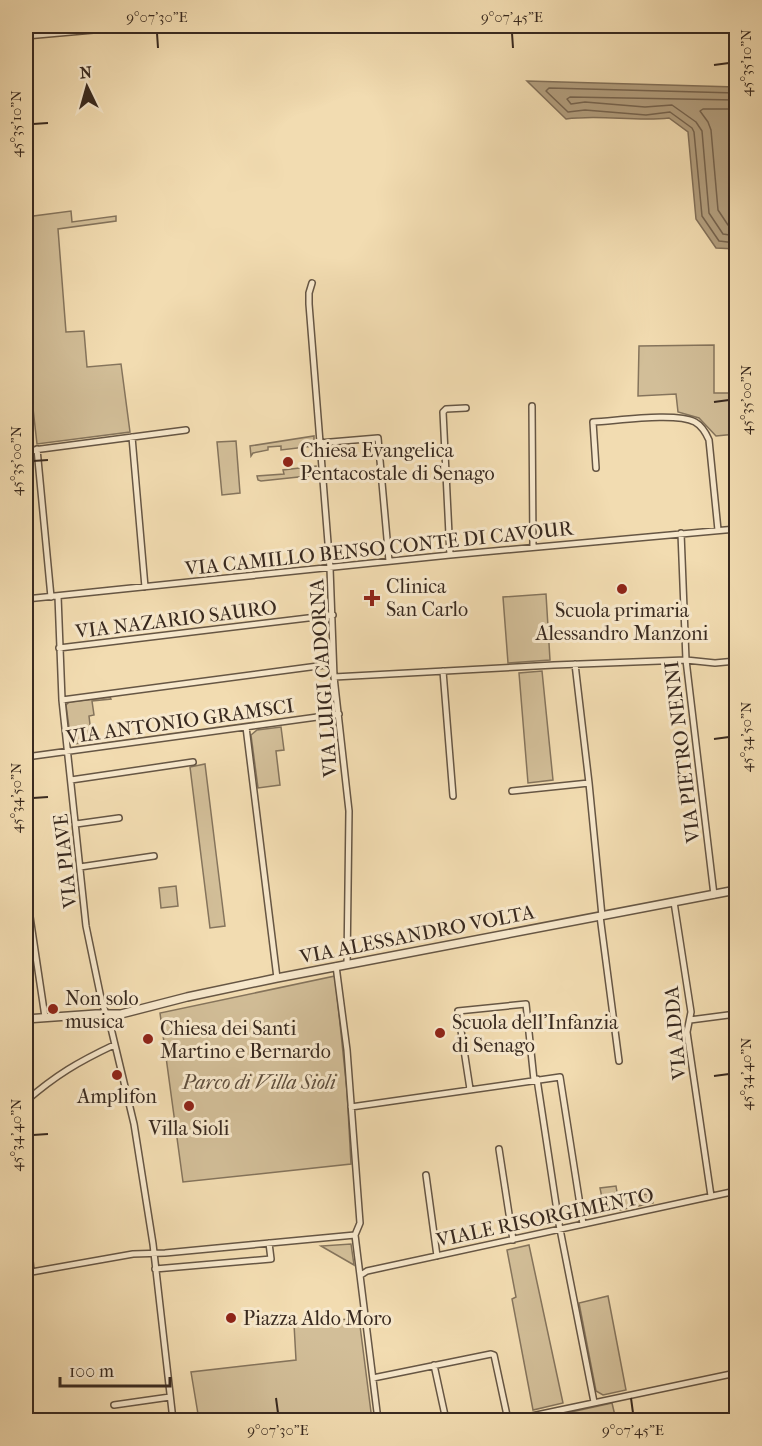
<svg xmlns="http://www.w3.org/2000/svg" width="762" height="1446" font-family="'IM FELL French Canon',serif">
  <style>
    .green { fill: #d2be98; stroke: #85745c; stroke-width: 1.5 }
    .water { fill: #b39f7f; stroke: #827059; stroke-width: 1.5 }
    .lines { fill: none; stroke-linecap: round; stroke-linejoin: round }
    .shore { stroke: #76644f; stroke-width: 1.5 }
    .minor-casing { stroke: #665644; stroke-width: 8 }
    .tertiary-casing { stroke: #665644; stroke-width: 10 }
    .minor { stroke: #f7e8cc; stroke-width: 5 }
    .tertiary { stroke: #f7e8cc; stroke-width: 7 }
    .ticks { fill: none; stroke: #38291f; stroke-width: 2 }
    .poi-dot { fill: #8f2418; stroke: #f7e8cc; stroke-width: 2 }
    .labels { text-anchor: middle; stroke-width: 6; stroke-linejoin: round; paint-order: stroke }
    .poi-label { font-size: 20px; fill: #38291f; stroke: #f7e8cc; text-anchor: start }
    .street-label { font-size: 20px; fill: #38291f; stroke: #f7e8cc }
    .park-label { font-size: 20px; font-style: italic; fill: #5e4e3d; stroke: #f7e8cc }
    .neatline { fill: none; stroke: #38291f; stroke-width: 2 }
    .ticks-label { font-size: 15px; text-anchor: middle; fill: #38291f }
  </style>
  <rect width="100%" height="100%" fill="#f2dcb1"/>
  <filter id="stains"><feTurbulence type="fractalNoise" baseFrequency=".00333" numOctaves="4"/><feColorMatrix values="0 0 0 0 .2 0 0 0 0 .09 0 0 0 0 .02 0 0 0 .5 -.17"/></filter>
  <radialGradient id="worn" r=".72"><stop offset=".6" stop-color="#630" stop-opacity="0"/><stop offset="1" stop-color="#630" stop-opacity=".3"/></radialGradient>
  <path class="green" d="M71 211 72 222 116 216V221L58 229 66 332 84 331 87 367 121 364 130 432 37 444 26 346V217Z
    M714 345V393H736V434L716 436 699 418 678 412 676 394 638 396 639 346Z
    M314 436V446L281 450V446L268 447V450L253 453 251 456 250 446Z
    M236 441 240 493 222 495 217 442Z
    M316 466 317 475 261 481 258 480 257 476 284 474 283 470Z
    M546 594 550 660 508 663 503 597Z
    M542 671 553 780 528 783 519 673Z
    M110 697 111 699 92 701 94 715 89 716 92 742 73 744 71 742 66 705 69 702Z
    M281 727 284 750 276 751 280 785 258 788 251 735 257 730Z
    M205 764 225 926 210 928 190 767Z
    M176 886 178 906 161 908 159 888Z
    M335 976 347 1091 351 1164 183 1182 160 1013Z
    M616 1186 618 1198 648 1194V1190L652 1193 653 1203 605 1213 600 1188Z
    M351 1244 354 1265 321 1246Z
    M529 1245 563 1403 533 1410 512 1299 516 1297 507 1250Z
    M608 1296 626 1390 603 1395 596 1391 579 1303Z
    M359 1318 372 1420H199L191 1372 296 1360 294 1324Z
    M612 1403 616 1420H542L544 1418Z"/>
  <path class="water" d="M527 81 736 87V249L716 248 696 219 688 132 669 118C635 122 600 114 566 119Z"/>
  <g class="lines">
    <path class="shore" d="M736 93 549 88 546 91 568 112 585 110 646 115 670 112 692 128 694 132 702 216 719 241 736 243
      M736 100 570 97 567 99 571 104 585 102 645 107 672 105 696 122 702 131 709 213 723 234 736 236
      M736 109H703L700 111 708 122 711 130 718 210 728 225 736 226"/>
    <g class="minor-casing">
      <path id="minor" d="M647 26 736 29
        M26 36 138 26
        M312 283 309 293V304L330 568 334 677 349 811 347 964
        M532 406 533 547
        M132 437 145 587
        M319 443 378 438 389 561
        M37 449 51 597
        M26 451 186 430
        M596 468 593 422C617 421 675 412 695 422 702 426 706 433 709 440L718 530
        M681 533 686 660 714 895
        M450 555 443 412 446 409 466 408
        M58 596 62 700 86 926 102 1003 110 1024 134 1124 153 1244 173 1420
        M26 599 450 555 736 529
        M59 648 333 615
        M575 664 589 783 602 916
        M443 671 453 796
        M334 677 554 665 686 660 715 663 736 661
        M62 700 333 664
        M246 727 277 978
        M26 757 339 714
        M71 780 193 762
        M512 791 589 783
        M76 824 119 818
        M80 867 154 856
        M26 890 45 1017
        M674 902 691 1012 687 1032 711 1196
        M600 916 619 1061
        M336 966 347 1050 360 1223 355 1235 378 1420
        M690 1020 736 1014
        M537 1079 559 1224 594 1402
        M470 1089 458 1011 526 1004 534 1080
        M26 1101C56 1075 78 1062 114 1045
        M351 1107 560 1077 583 1224
        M499 1149 513 1240
        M426 1175 437 1256
        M26 1218 31 1272
        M155 1269 271 1259 269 1243
        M26 1273 133 1254 165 1253 355 1235
        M361 1275 367 1271 736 1191
        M434 1365 446 1420
        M373 1378 491 1354 494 1355 508 1420
        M114 1405 170 1397
        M26 1420 54 1416
        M513 1420 736 1373"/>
    </g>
    <g class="tertiary-casing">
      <path id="tertiary" d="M26 1019 96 1014H121L187 997 277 978 736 890"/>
    </g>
    <use href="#minor" class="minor"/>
    <use href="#tertiary" class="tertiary"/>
  </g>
  <path class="ticks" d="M157 33 158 48M512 33 513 48M714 65 729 63M33 124 48 123M714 402 729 400M33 461 48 460M714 739 729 737M33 798 48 797M714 1076 729 1074M33 1135 48 1134M276 1398 278 1413M631 1398 633 1413"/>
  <g class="poi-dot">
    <circle cx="288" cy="462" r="6"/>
    <circle cx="622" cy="589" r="6"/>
    <path d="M369 589h6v6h6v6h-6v6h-6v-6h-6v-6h6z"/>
    <circle cx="53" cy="1009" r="6"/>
    <circle cx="440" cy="1033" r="6"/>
    <circle cx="148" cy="1039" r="6"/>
    <circle cx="117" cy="1075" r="6"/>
    <circle cx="189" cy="1106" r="6"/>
    <circle cx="231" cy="1318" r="6"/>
  </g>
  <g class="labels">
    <g class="poi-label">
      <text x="300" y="457">Chiesa Evangelica<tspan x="300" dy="23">Pentacostale di Senago</tspan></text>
      <text x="386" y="593">Clinica<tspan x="386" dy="23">San Carlo</tspan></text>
      <text x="622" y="617" text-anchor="middle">Scuola primaria<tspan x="622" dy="23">Alessandro Manzoni</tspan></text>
      <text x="65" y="1005">Non solo<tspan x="65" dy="23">musica</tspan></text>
      <text x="452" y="1029">Scuola dell'Infanzia<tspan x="452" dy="23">di Senago</tspan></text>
      <text x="160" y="1035">Chiesa dei Santi<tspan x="160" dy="23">Martino e Bernardo</tspan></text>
      <text x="117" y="1103" text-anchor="middle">Amplifon</text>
      <text x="189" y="1135" text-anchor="middle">Villa Sioli</text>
      <text x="243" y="1325">Piazza Aldo Moro</text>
    </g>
    <g class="street-label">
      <text transform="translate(379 548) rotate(-6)" y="7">VIA CAMILLO BENSO CONTE DI CAVOUR</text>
      <text transform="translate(176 619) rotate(-7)" y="7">VIA NAZARIO SAURO</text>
      <text transform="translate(323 678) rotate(-94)" y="7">VIA LUIGI CADORNA</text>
      <text transform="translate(180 721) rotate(-8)" y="7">VIA ANTONIO GRAMSCI</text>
      <text transform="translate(682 752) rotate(-97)" y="7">VIA PIETRO NENNI</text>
      <text transform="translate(65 861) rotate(-96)" y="7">VIA PIAVE</text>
      <text transform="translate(417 934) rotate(-11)" y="7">VIA ALESSANDRO VOLTA</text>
      <text transform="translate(675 1033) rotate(-95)" y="7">VIA ADDA</text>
      <text transform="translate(545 1217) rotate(-12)" y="7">VIALE RISORGIMENTO</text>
    </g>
    <g class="park-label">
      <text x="259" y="1089">Parco di Villa Sioli</text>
    </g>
  </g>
  <rect width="762" height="1446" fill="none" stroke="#f2dcb1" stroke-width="66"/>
  <g transform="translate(87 87) rotate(355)" stroke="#f7e8cc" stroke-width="4.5" paint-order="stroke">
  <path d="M0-4.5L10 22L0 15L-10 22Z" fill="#38291f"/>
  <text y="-9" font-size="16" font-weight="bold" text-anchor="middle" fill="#38291f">N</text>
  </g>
  <path d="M60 1377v9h110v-9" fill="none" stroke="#38291f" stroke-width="3"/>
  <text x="69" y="1377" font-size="18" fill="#38291f" stroke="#f7e8cc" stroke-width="4.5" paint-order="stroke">100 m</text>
  <rect x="33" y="33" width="696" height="1380" class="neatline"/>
  <g class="ticks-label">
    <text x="157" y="22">9°07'30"E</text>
    <text x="512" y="22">9°07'45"E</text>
    <text transform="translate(746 63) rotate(-90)" y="5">45°35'10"N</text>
    <text transform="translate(16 124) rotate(-90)" y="5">45°35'10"N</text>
    <text transform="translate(746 400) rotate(-90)" y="5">45°35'00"N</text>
    <text transform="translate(16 461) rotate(-90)" y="5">45°35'00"N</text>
    <text transform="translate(746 737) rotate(-90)" y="5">45°34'50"N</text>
    <text transform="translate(16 798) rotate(-90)" y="5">45°34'50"N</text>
    <text transform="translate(746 1074) rotate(-90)" y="5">45°34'40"N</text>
    <text transform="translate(16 1135) rotate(-90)" y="5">45°34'40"N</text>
    <text x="278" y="1435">9°07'30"E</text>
    <text x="633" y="1435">9°07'45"E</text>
  </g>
  <rect width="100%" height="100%" filter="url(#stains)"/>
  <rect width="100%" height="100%" fill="url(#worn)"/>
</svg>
